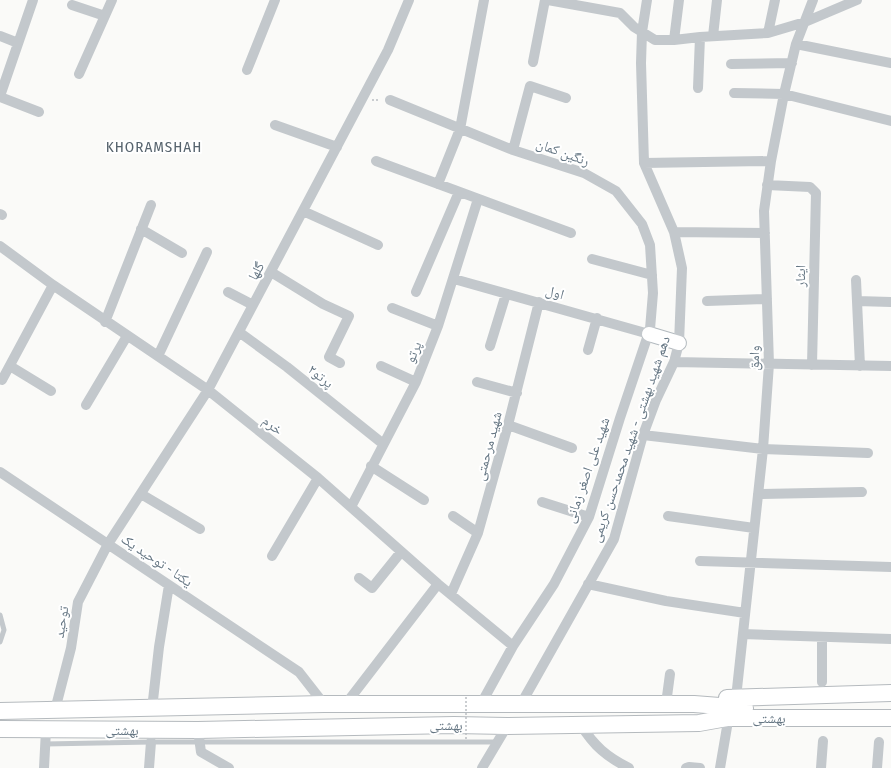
<svg xmlns="http://www.w3.org/2000/svg" width="891" height="768" font-family="'Fira Sans Condensed','Noto Naskh Arabic',sans-serif">
  <style>
    .lines { fill: none; stroke-linecap: round; stroke-linejoin: round }
    .secondary-casing { stroke: #b3babf; stroke-width: 16 }
    .primary-casing { stroke: #b5babe; stroke-width: 18 }
    .path { stroke: #bbbfc2; stroke-width: 1.5; stroke-dasharray: 2 2; stroke-linecap: butt }
    .lane { stroke: #c3c8cc; stroke-width: 5 }
    .street { stroke: #c3c8cc; stroke-width: 10 }
    .secondary { stroke: #fff; stroke-width: 14 }
    .primary { stroke: #fff; stroke-width: 16 }
    .path-bridge { stroke: #bbbfc2; stroke-width: 1.5; stroke-dasharray: 2 2; stroke-linecap: butt }
    .labels { text-anchor: middle; stroke-width: 4; stroke-linejoin: round; paint-order: stroke }
    .street-label { font-size: 14px; fill: #657683; stroke: #fff }
    .neighbourhood-label { font-size: 15px; letter-spacing: 1px; fill: #57646e; stroke: #fff }
  </style>
  <rect width="100%" height="100%" fill="#fafaf8"/>
  <g class="lines">
    <g class="secondary-casing">
      <path id="secondary" d="M649 334 679 343"/>
    </g>
    <g class="primary-casing">
      <path id="primary" d="M727 698 891 693
        M0 711 324 704H694L745 708
        M0 729 198 730 454 725 507 726 699 723 727 718H891"/>
    </g>
    <path class="path" d="M372 100H380"/>
    <path class="lane" d="M0 615 4 630 0 642
      M45 744 151 742H497"/>
    <path class="street" d="M548 0 620 13 634 27 655 40H674L700 37 768 33 805 22 857 0
      M72 5 105 16
      M768 33 775 0
      M0 36 18 43
      M713 36 717 0
      M674 40 679 0
      M796 44 891 63
      M533 62 545 0
      M731 64 792 63
      M247 70 275 0
      M79 74 112 0
      M698 88 700 37
      M734 93 784 94 891 121
      M0 96 33 0
      M0 97 39 112
      M390 100 513 150 584 173 616 191 642 224 650 245 653 293 650 329 620 418 589 517 554 584 513 646 481 704
      M275 125 337 147
      M513 150 530 86 566 98
      M376 161 571 233
      M644 163 771 161
      M438 184 460 129 484 0
      M767 185 810 187 816 193 812 365
      M303 211 378 245
      M0 214 2 215
      M141 229 182 253
      M674 232 765 233
      M0 246 53 285 208 390 318 478 438 584 513 646
      M592 259 652 275
      M271 272 323 304 349 316 329 357 340 363
      M454 279 649 334
      M856 280 860 366
      M228 292 253 305
      M416 292 459 192
      M707 301 767 299
      M857 301 891 302
      M392 308 438 326
      M105 322 151 205
      M239 332 287 367 382 443
      M490 346 506 294
      M588 350 597 318
      M158 356 207 252
      M674 362 891 366
      M10 366 51 391
      M381 366 416 382
      M2 380 53 285
      M477 382 517 393
      M86 405 127 336
      M508 425 572 448
      M643 435 763 449 868 453
      M371 466 424 500
      M0 472 299 672 324 704
      M141 494 200 529
      M758 494 862 492
      M542 502 589 517
      M351 507 416 382 438 326 478 199
      M453 516 478 533
      M668 516 754 528
      M272 556 318 478
      M700 561 891 567
      M359 578 372 588 401 552
      M588 584 666 601 745 613
      M451 594 478 533 508 425 539 302
      M743 634 891 639
      M822 682V637
      M736 698 763 449 769 364 764 211 771 161 784 94 796 44 813 0
      M521 704 614 539 643 435 656 400 674 362 679 343 682 268 674 232 644 163 641 63 642 32 647 0
      M666 704 670 674
      M345 705 438 584
      M152 709 159 647 169 585
      M55 710 71 648 78 602 108 544 208 390 388 50 409 0
      M581 725C594 746 607 757 629 768
      M198 730 201 752 229 768
      M44 768 46 730
      M149 768 151 742
      M482 768 507 726
      M686 768 689 767 700 768
      M720 768 727 727
      M821 768 823 741
      M877 768 879 742"/>
    <use href="#secondary" class="secondary"/>
    <use href="#primary" class="primary"/>
    <path class="path-bridge" d="M466 739V695"/>
  </g>
  <g class="labels">
    <g class="street-label">
      <text transform="translate(563 152) rotate(20)" y="5">رنگین کمان</text>
      <text transform="translate(256 271) rotate(-61)" y="5">گلها</text>
      <text transform="translate(800 276) rotate(-89)" y="5">ایثار</text>
      <text transform="translate(555 292) rotate(16)" y="5">اول</text>
      <text transform="translate(413 352) rotate(-68)" y="5">پرتو</text>
      <text transform="translate(754 358) rotate(-89)" y="5">وامق</text>
      <text transform="translate(321 376) rotate(39)" y="5">پرتو۲</text>
      <text transform="translate(273 425) rotate(39)" y="5">خرم</text>
      <text transform="translate(630 439) rotate(-71)" y="5">دهم شهید بهشتی - شهید محمدحسن کریمی</text>
      <text transform="translate(488 446) rotate(-75)" y="5">شهید مرحمتی</text>
      <text transform="translate(587 470) rotate(-71)" y="5">شهید علی اصغر زمانی</text>
      <text transform="translate(157 560) rotate(34)" y="5">یکتا - توحید یک</text>
      <text transform="translate(61 622) rotate(-81)" y="5">توحید</text>
      <text x="769" y="723">بهشتی</text>
      <text x="446" y="730">بهشتی</text>
      <text x="122" y="735">بهشتی</text>
    </g>
    <g class="neighbourhood-label">
      <text x="154" y="152">KHORAMSHAH</text>
    </g>
  </g>
</svg>
